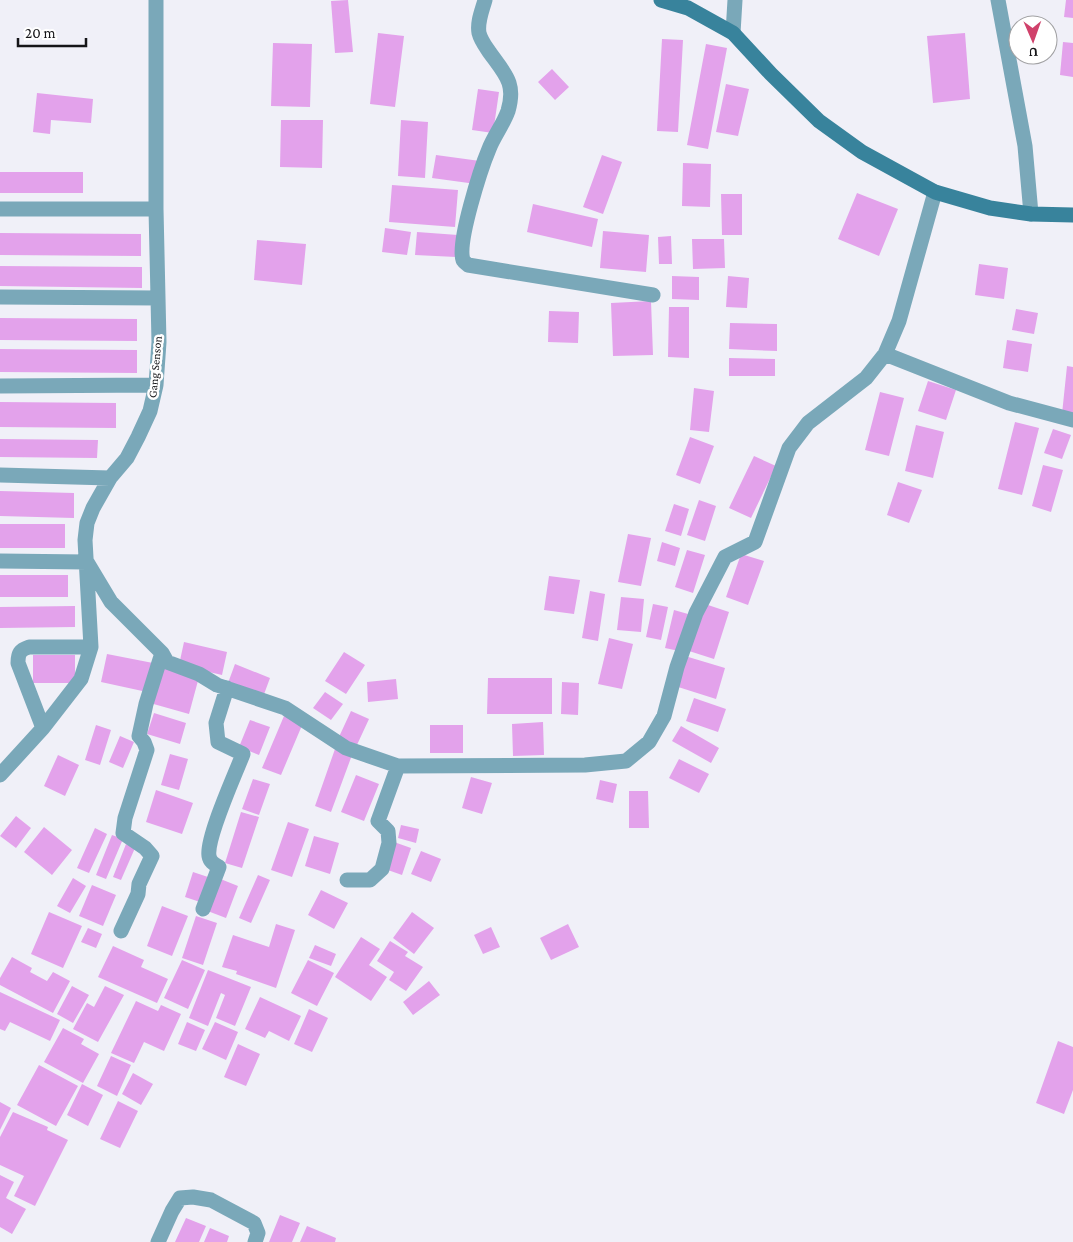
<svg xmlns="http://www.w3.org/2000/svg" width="1073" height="1242" font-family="'Crimson Pro',serif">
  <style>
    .building { fill: #e3a2eb }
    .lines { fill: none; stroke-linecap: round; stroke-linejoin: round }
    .street { stroke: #7aa8b9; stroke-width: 15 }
    .secondary { stroke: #38839c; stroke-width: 15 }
    .labels { text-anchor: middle; stroke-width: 5; stroke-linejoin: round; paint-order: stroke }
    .street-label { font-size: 12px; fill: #151518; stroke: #fff }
  </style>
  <rect width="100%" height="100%" fill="#f0f0f8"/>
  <path class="building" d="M348 0 353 52 335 53 331 1Z
    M1066 0H1073V18L1064 17Z
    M378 33 404 36 395 107 370 104Z
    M965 33 970 99 933 103 927 36Z
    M662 39 683 40 678 132 657 131Z
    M1063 42 1073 43V77L1060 75Z
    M273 43 312 44 310 107 271 106Z
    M706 44 727 48 708 149 687 145Z
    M552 69 569 87 555 100 538 82Z
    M726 84 749 89 738 136 716 132Z
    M478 89 499 92 493 133 472 130Z
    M37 93 93 99 91 123 51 120 50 134 33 132Z
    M281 120H323L322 168 280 167Z
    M401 120 428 122 425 178 398 176Z
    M436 155 480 161 476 184 432 178Z
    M602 155 622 162 603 214 583 207Z
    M683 163 711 164 710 207 682 206Z
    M0 172H83V193H0Z
    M392 185 458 190 455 227 389 222Z
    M857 193 898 209 879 256 838 239Z
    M721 194H742V235H722Z
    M533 204 598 219 592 247 527 232Z
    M385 228 411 232 407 255 382 252Z
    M603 231 649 235 646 272 600 268Z
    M417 232 458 235 456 257 415 255Z
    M0 233 141 234V256L0 255Z
    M671 236 672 264H659L658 237Z
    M692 239H724L725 268 693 269Z
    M257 240 306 244 302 285 254 280Z
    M979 264 1008 268 1004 299 975 295Z
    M0 266 142 267V288L0 286Z
    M672 276 699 277V300L672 299Z
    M728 276 749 278 747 308 726 307Z
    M651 301 653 355 613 356 611 303Z
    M669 307H689V358L668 357Z
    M1016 309 1038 313 1034 334 1012 330Z
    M549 311 579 312 578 343 548 342Z
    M0 318 137 319V341L0 340Z
    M730 323 777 324V351L729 349Z
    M1007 340 1032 344 1028 372 1003 368Z
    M0 349 137 350V373L0 372Z
    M729 358 775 359V376H729Z
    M1067 366 1073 367V415L1062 414Z
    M928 381 956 390 946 420 918 411Z
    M694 388 714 391 709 432 690 430Z
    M880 392 904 398 889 456 865 450Z
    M0 402 116 403V428L0 427Z
    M1015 422 1039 428 1022 495 998 489Z
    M916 425 944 432 933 478 905 471Z
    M1053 429 1071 435 1062 459 1044 453Z
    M690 437 714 446 700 484 676 475Z
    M0 439 98 440 97 458 0 457Z
    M754 456 776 466 751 518 729 508Z
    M1043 465 1063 470 1051 512 1032 506Z
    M898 482 922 490 909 523 887 515Z
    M0 491 74 493V518L0 516Z
    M699 500 716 506 705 541 687 535Z
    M674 504 689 509 681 536 665 531Z
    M0 524H65V548H0Z
    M628 534 651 538 641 586 618 582Z
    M662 542 680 548 675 566 657 561Z
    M687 550 705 555 693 593 675 587Z
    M741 554 764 561 748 605 726 597Z
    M0 575H68V597H0Z
    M549 576 580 580 574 614 544 610Z
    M590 591 605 594 598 641 582 638Z
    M621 597 644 599 641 632 617 630Z
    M653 604 668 607 661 640 646 637Z
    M705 604 729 612 714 659 689 651Z
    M75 606V627L0 628V607Z
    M674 610 688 614 679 651 665 648Z
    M609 638 633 644 622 689 598 684Z
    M184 642 227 652 222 675 179 665Z
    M344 652 365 665 346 694 325 681Z
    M107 654 153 663 147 692 101 682Z
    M33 655H75V683H33Z
    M685 656 725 668 716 699 675 686Z
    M235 664 270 678 263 697 228 683Z
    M160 667 199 677 189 714 150 703Z
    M488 678H552V714H487Z
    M396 679 398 699 368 702 367 682Z
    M562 682 579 683 578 715 561 714Z
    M325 692 343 704 331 720 313 708Z
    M694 698 726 709 718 732 686 721Z
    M351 711 369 719 356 747 338 739Z
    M154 713 186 723 180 744 147 734Z
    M284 716 303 723 281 775 262 768Z
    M250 720 270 727 259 755 239 747Z
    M543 722 544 755 513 756 512 724Z
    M96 725 111 730 100 765 85 760Z
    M430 725H463V753H430Z
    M681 726 719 748 711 763 672 741Z
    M120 736 134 742 123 768 109 762Z
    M335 749 352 755 331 812 315 806Z
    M170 754 188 759 179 790 161 785Z
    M58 755 79 765 65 796 44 786Z
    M679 759 709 774 699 793 669 778Z
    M356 775 379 784 364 821 341 812Z
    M471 777 492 783 482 814 462 808Z
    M253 779 270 784 259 815 242 809Z
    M600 780 617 784 613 803 596 799Z
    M156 790 193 803 182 834 146 822Z
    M629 791H648L649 828H629Z
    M241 812 259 817 242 868 225 863Z
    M16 816 31 828 16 848 0 836Z
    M288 822 309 829 292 877 271 870Z
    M401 825 419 829 416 843 398 838Z
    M44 827 72 850 52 875 24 852Z
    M95 828 107 834 89 873 77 868Z
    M112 835 123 839 106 879 96 875Z
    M314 836 339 843 330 874 305 866Z
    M394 842 411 848 402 875 385 869Z
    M126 844 135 848 121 880 113 877Z
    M421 851 441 859 431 882 411 874Z
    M193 872 208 877 200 902 185 897Z
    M258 875 270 880 251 923 239 918Z
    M73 878 86 886 70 913 57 906Z
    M218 878 238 886 226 918 205 910Z
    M92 885 116 895 103 926 79 916Z
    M321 890 348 903 334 929 308 915Z
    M162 906 188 916 172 956 147 946Z
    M49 912 82 926 63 968 31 954Z
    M412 912 434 928 414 954 393 938Z
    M196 916 217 923 203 965 182 958Z
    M276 924 295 930 276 988 236 974 237 971 222 967 233 935 269 947Z
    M568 924 579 947 551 960 540 938Z
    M491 927 500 947 483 954 474 935Z
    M88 928 102 934 96 948 81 942Z
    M361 937 380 949 369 965 387 977 371 1001 335 977Z
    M390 941 408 952 405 956 423 967 406 991 389 980 394 972 377 961Z
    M315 945 336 954 331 966 309 958Z
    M113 946 144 960 141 967 168 979 157 1003 98 977Z
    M12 957 32 968 30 972 47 981 53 972 70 981 53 1013 0 985V978Z
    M182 960 205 970 188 1009 164 998Z
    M308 960 334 973 317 1006 291 993Z
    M208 970 251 987 235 1026 216 1018 225 995 221 993 208 1026 189 1018Z
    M429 981 440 995 413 1015 403 1002Z
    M72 986 89 995 73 1023 57 1014Z
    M105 986 124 995 98 1042 73 1029 87 1003 94 1007Z
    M0 992 60 1020 50 1041 10 1022 5 1031 0 1029Z
    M260 997 301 1016 289 1041 269 1031 265 1038 245 1029Z
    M136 1001 158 1011 161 1005 181 1014 164 1051 144 1042 134 1063 111 1053Z
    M309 1009 328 1018 312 1052 294 1044Z
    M187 1022 205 1030 196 1051 178 1044Z
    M215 1022 238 1032 226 1060 202 1049Z
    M63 1028 84 1039 81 1044 99 1054 83 1083 44 1062Z
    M1058 1041 1073 1047V1090L1064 1114 1036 1103Z
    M238 1044 260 1054 246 1086 224 1077Z
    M111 1056 131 1065 117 1096 97 1086Z
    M39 1065 78 1086 56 1126 17 1105Z
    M133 1073 153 1084 141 1105 122 1094Z
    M82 1084 103 1095 88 1126 67 1115Z
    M118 1101 138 1111 120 1148 100 1139Z
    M0 1102 11 1108 0 1130Z
    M13 1112 48 1127 47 1130 68 1140 35 1206 14 1196 24 1176 0 1165V1137Z
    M0 1175 14 1182 6 1198 26 1209 12 1234 0 1227Z
    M280 1215 300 1223 292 1242H269Z
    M186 1218 206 1226 199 1242H175Z
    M307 1226 336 1238 335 1242H300Z
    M210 1228 229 1236 227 1242H204Z"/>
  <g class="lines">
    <path class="street" d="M485 0C482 11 477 22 479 33 481 41 486 47 490 53 506 75 516 84 508 111 503 125 494 136 489 149 481 168 457 242 463 260 465 263 466 263 468 265L653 295
      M998 0 1025 146 1031 214
      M733 33 735 0
      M0 209H156
      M0 297 158 298
      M885 354 1009 403 1073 420
      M0 386 156 385
      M0 475 110 478
      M0 561 87 562 111 602 162 653 167 662 199 674 217 685 285 708 346 748 398 766 585 765 626 761 649 742 664 716 677 667 696 613 725 557 755 542 789 448 808 423 866 378 885 354 899 321 935 192
      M43 728 18 663C18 653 20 650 29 647H91
      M0 775 43 728 81 679 91 647 85 540 87 523 93 508 110 478 127 458 138 437 150 411 156 385 159 342 156 209V0
      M347 880H370L382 869 389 843 388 831 378 821 398 766
      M203 909 219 867C214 864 210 862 209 856 206 838 235 775 243 754L218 742 216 723 227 688
      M121 931 138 894 139 884 152 856 145 848 123 833 125 818 147 750 144 742 139 736 146 704 162 653
      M158 1242 172 1211 180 1198 193 1197 211 1200 254 1223 258 1233 255 1242"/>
    <path class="secondary" d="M661 0 688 8 733 33 771 74 819 121 862 152 935 192 990 208 1031 214 1073 215"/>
  </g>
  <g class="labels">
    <g class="street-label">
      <text transform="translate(155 367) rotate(-85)" y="4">Gang Senson</text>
    </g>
  </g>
  <g transform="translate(1033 40) rotate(178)"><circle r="24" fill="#ffffff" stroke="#a1a1a3"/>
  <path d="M0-4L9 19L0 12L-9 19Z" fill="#d0416b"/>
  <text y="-8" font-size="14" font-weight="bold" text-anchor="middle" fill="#151518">U</text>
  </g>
  <path d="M18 38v8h68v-8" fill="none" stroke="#151518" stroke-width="2.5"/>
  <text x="25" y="38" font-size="15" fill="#151518" stroke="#ffffff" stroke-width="4" paint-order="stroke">20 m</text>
</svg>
